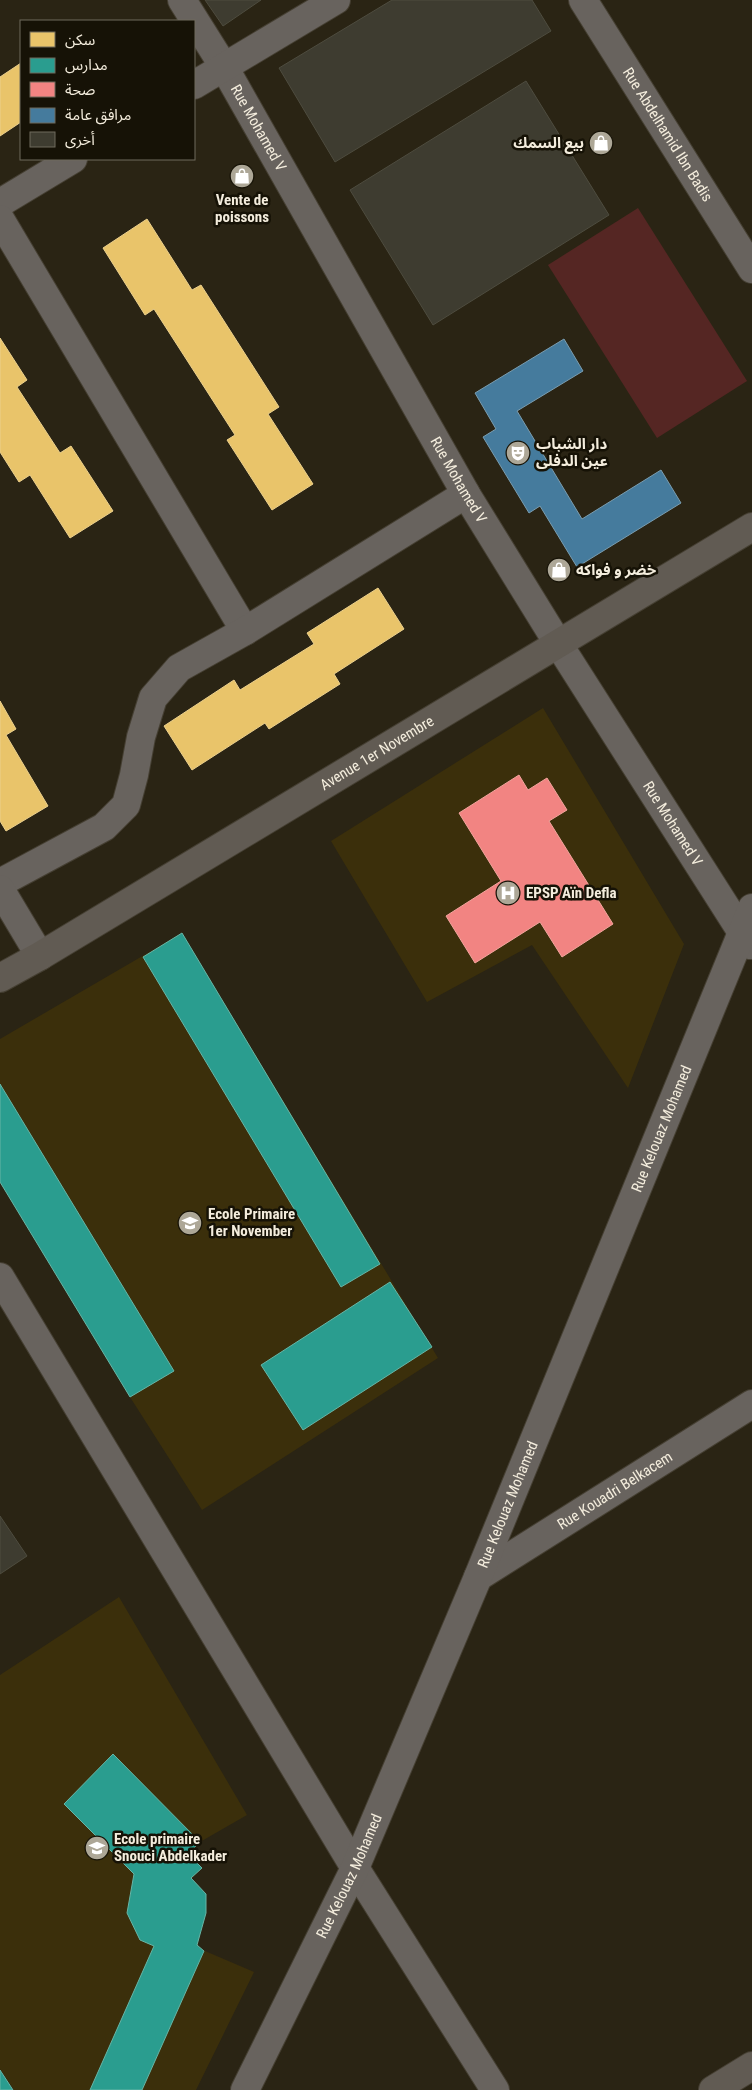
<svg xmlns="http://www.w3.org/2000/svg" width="752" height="2090" font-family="'Roboto Condensed','Noto Sans Arabic',sans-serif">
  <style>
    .built { fill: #3b2f0b }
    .green { fill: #552623 }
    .homes { fill: #e9c46a; stroke: #ecd08c }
    .schools { fill: #2a9d8f; stroke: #67b5a6 }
    .health { fill: #f28482; stroke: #f3a49d }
    .public { fill: #457b9d; stroke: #7a9db0 }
    .building { fill: #3e3c30; stroke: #4e4c3f }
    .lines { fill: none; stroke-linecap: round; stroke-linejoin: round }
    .minor-casing { stroke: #453f32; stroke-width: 30 }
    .secondary-casing { stroke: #453f32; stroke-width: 30 }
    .minor { stroke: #68635e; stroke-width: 28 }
    .secondary { stroke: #615b53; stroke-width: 28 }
    .labels { text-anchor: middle; stroke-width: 5; stroke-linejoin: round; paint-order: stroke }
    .street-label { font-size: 15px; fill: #f4eddd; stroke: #161206 }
    .poi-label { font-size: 15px; font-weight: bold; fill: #f4eddd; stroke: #161206; text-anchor: start }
  </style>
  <rect width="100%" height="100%" fill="#2a2414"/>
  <path class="built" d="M543 708 684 944 628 1088 532 945 427 1002 331 841Z
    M182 933 438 1358 202 1510 130 1397 0 1182V1039Z
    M119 1597 247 1815 200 1842 188 1854 202 1868 191 1879 206 1894V1913L197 1945 205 1951 254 1972 196 2090H14L0 2069V1675Z"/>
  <path class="green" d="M638 208 747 381 657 438 548 265Z"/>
  <path class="homes" d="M21 63V122L0 136V77Z
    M147 219 192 290 201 285 279 407 268 414 313 484 272 510 227 440 235 435 154 309 145 315 103 248Z
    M0 338 27 380 17 387 60 453 71 446 113 511 70 538 30 475 19 482 0 452Z
    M378 588 404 629 334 674 340 684 269 729 265 723 192 770 164 726 234 680 240 690 314 644 307 633Z
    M0 701 16 729 6 735 48 806 6 831 0 821Z"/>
  <path class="schools" d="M182 933 380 1264 341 1287 143 957Z
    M0 1084 174 1371 130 1397 0 1182Z
    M390 1282 432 1347 303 1430 261 1365Z
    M113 1754 200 1842 188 1854 202 1868 191 1878 206 1894V1913L197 1945 204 1951 142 2090H90L154 1946 140 1940 127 1913 134 1874 64 1804Z
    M0 2070 13 2090H0Z"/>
  <path class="health" d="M519 775 528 790 547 778 567 810 549 821 613 924 562 957 540 922 475 963 446 916 501 881 459 813Z"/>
  <path class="public" d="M564 339 583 371 517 411 582 519 661 470 681 503 577 567 540 506 529 513 483 437 496 429 475 393Z"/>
  <path class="building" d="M205 0H261L223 26Z
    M392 0H532L551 31 335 162 279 68Z
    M526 81 609 215 433 325 350 190Z
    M0 1516 27 1556 0 1574Z"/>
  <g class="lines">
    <g class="minor-casing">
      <g id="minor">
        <path id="s1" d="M182 0 224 67 466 494 559 645 750 945"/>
        <path id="s2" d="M583 0 752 269"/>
        <path d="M194 85 336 0"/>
        <path d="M0 203 73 159"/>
        <path d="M0 219 245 631"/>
        <path d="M0 883 104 827 126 805 134 775 141 737 153 698 179 668 245 631 466 494"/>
        <path d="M0 889 40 956"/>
        <path d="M0 1277 355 1868 495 2090"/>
        <path id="s3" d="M478 1577 752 1404"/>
        <path id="s4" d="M245 2090 355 1868 478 1577 752 908"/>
      </g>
    </g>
    <g class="secondary-casing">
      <g id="secondary">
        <path id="s5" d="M0 978 40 956 752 527"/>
        <path d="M713 2090 752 2066"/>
      </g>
    </g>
    <use href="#minor" class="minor"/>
    <use href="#secondary" class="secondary"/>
  </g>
  <defs>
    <g id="shop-disc" transform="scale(1.25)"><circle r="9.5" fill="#ada797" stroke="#161206"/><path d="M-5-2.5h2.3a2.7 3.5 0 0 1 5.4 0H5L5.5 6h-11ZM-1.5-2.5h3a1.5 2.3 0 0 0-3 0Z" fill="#fff"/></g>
    <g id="theatre-disc" transform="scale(1.25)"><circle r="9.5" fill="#ada797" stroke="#161206"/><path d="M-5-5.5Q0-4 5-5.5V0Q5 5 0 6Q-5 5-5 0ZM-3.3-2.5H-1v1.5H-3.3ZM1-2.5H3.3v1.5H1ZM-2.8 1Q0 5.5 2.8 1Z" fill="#fff"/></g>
    <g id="hospital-disc" transform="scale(1.25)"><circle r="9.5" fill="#ada797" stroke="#161206"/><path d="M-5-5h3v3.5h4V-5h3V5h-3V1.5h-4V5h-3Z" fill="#fff"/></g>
    <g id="school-disc" transform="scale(1.25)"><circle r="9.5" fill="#ada797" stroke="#161206"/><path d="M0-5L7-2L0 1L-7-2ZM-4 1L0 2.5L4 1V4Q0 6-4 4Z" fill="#fff"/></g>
  </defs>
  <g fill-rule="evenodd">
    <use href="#shop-disc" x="601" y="143"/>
    <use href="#shop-disc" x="242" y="176"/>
    <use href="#theatre-disc" x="518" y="453"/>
    <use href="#shop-disc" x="559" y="570"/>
    <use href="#hospital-disc" x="508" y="893"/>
    <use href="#school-disc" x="190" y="1223"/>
    <use href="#school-disc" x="97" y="1848"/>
  </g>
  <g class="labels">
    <g class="street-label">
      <text dy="5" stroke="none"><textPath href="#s1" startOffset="149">Rue Mohamed V</textPath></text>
      <text dy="5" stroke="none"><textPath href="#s2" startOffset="159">Rue Abdelhamid Ibn Badis</textPath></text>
      <text dy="5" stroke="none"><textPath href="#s1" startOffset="554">Rue Mohamed V</textPath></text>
      <text dy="5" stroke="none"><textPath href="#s5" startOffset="439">Avenue 1er Novembre</textPath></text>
      <text dy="5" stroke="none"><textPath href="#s1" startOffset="959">Rue Mohamed V</textPath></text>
      <text dy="5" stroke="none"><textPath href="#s4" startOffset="1048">Rue Kelouaz Mohamed</textPath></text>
      <text dy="5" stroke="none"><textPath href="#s3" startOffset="162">Rue Kouadri Belkacem</textPath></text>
      <text dy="5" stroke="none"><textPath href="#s4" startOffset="642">Rue Kelouaz Mohamed</textPath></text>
      <text dy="5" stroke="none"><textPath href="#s4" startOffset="238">Rue Kelouaz Mohamed</textPath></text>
    </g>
    <g class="poi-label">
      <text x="584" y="148" text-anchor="end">بيع السمك</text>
      <text x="242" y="205" text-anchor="middle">Vente de<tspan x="242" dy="17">poissons</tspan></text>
      <text x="536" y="449">دار الشباب<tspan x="536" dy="17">عين الدفلى</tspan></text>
      <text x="576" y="575">خضر و فواكه</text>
      <text x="526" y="898">EPSP Aïn Defla</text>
      <text x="208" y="1219">Ecole Primaire<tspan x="208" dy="17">1er November</tspan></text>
      <text x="114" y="1844">Ecole primaire<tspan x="114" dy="17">Snouci Abdelkader</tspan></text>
    </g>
  </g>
  <rect x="20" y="20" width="175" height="140" fill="#161206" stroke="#6f6a5c"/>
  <rect x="30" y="32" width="25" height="15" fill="#e9c46a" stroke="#6f6a5c"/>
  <text x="65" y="45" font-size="15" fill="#f4eddd">سكن</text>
  <rect x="30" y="58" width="25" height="15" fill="#2a9d8f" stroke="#6f6a5c"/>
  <text x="65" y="70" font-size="15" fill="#f4eddd">مدارس</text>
  <rect x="30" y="82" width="25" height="15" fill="#f28482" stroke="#6f6a5c"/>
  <text x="65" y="95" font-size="15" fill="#f4eddd">صحة</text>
  <rect x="30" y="108" width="25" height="15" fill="#457b9d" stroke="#6f6a5c"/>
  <text x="65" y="120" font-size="15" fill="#f4eddd">مرافق عامة</text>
  <rect x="30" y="132" width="25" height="15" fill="#3e3c30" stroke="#6f6a5c"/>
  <text x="65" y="145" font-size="15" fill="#f4eddd">أخرى</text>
</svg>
